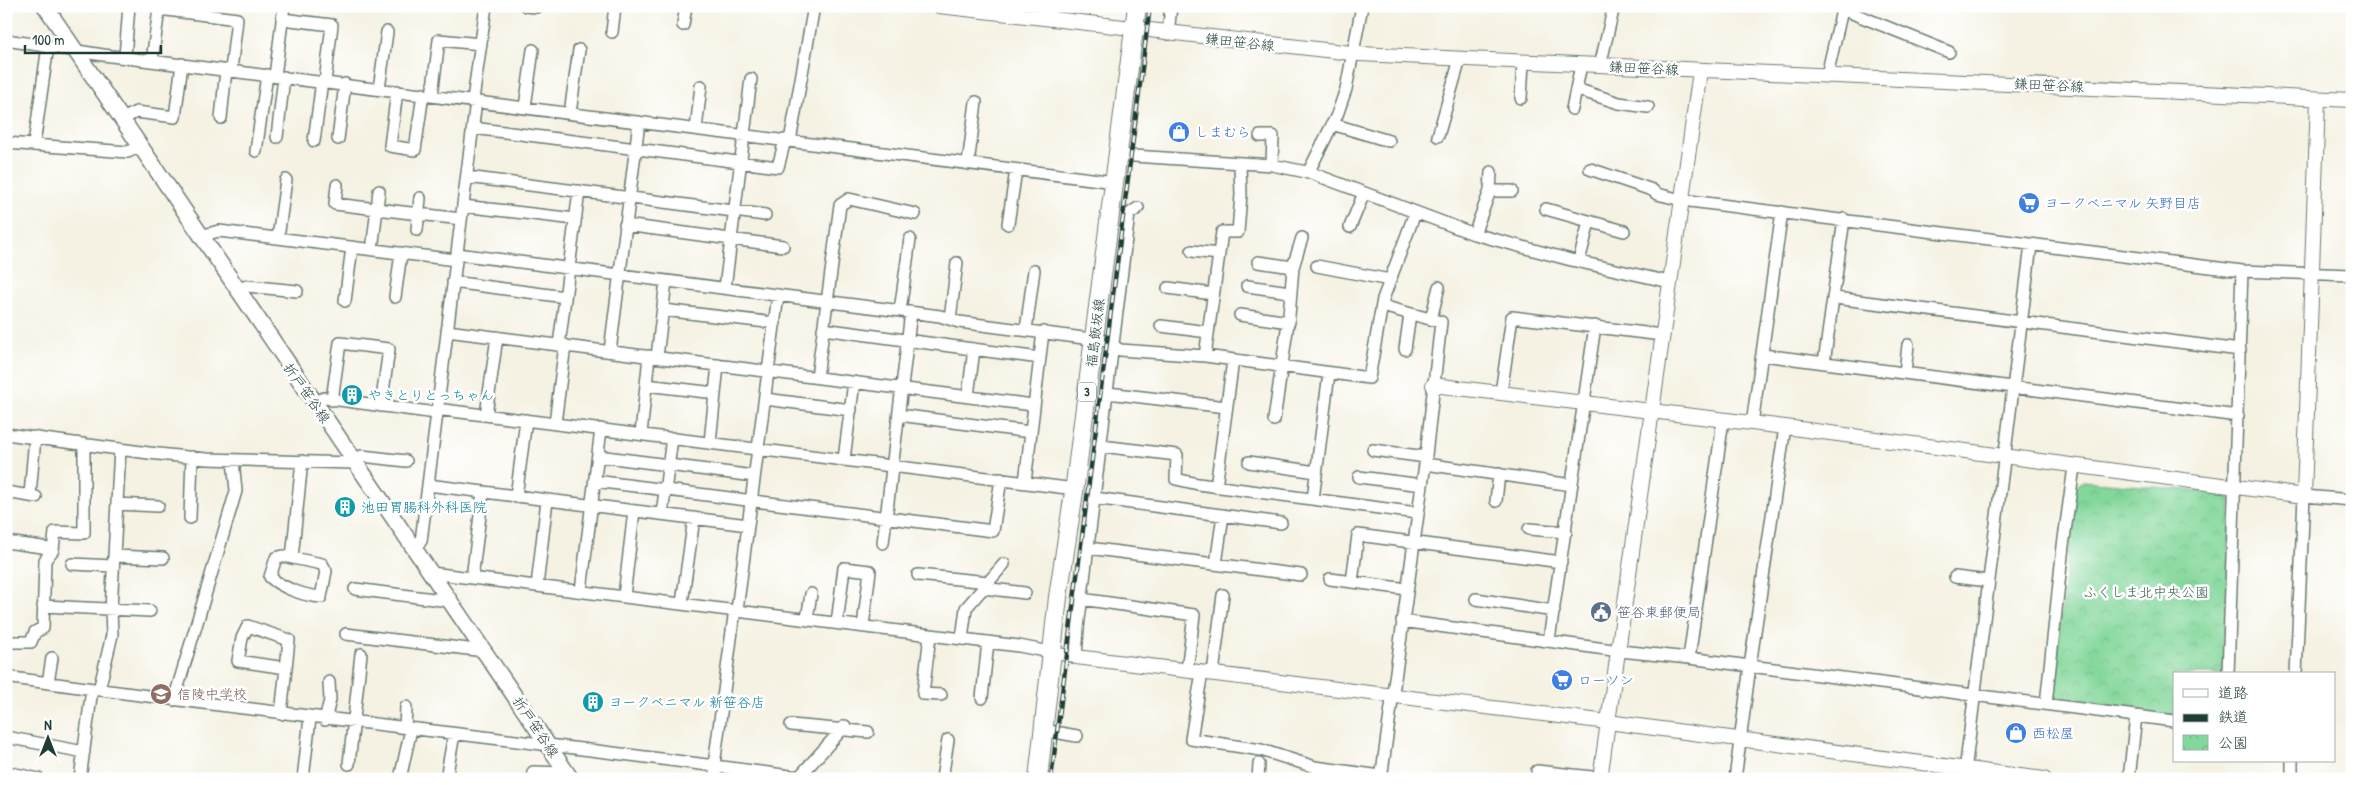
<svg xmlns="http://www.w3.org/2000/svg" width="2358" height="785" font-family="'Patrick Hand','Klee One',sans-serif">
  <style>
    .park { fill: url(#park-crowns); stroke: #508a67 }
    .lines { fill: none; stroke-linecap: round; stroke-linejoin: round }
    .minor-casing { stroke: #6a7c71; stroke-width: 14 }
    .tertiary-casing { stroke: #6a7c71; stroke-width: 16 }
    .secondary-casing { stroke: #6a7c71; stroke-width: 18 }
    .primary-casing { stroke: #6a7c71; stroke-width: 20 }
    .minor { stroke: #fff; stroke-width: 11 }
    .tertiary { stroke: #fff; stroke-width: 14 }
    .secondary { stroke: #fff; stroke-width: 15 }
    .primary { stroke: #fff; stroke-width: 18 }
    .rail-casing { stroke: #1f3d34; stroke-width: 4.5 }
    .rail { stroke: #fff; stroke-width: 2.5; stroke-dasharray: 8; stroke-linecap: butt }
    .labels { text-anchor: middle; stroke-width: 5; stroke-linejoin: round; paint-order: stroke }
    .shield { fill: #fff; stroke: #627771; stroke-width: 1 }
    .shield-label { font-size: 12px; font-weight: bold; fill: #1f3d34 }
    .street-label { font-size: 14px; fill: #1f3d34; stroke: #fff }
    .shop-label { font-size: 14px; fill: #366cbe; stroke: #fff; text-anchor: start }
    .culture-label { font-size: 14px; fill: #0d838f; stroke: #fff; text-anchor: start }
    .park-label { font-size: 14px; fill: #38644e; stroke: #fff }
    .service-label { font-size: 14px; fill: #4e5e75; stroke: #fff; text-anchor: start }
    .education-label { font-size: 14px; fill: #785e54; stroke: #fff; text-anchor: start }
  </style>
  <defs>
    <pattern id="park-crowns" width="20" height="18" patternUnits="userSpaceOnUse" patternTransform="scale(1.25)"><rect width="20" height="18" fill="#82d79a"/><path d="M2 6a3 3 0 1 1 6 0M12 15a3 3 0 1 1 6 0" fill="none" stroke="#70b985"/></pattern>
  </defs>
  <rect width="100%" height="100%" fill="#fff"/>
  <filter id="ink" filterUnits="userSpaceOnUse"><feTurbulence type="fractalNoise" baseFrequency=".02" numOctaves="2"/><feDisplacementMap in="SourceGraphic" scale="10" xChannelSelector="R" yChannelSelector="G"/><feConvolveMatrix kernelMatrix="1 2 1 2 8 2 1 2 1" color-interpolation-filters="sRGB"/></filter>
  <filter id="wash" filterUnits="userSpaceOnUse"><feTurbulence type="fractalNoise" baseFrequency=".0096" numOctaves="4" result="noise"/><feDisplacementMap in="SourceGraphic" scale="20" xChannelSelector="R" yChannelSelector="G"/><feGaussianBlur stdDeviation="1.12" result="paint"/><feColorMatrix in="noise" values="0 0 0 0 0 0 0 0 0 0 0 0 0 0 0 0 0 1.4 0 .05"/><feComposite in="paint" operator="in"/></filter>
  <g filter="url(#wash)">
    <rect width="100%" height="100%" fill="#f5f2e3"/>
    <path class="park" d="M2083 481 2226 493 2231 499 2224 674H2174V720L2051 703 2076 487Z"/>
  </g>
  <g filter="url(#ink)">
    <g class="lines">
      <g class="minor-casing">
        <path id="minor" d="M526 6 536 7
          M1842 9 1949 52
          M282 19 332 25 325 82
          M1050 19 1051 6
          M683 25 686 6
          M612 32 615 6
          M1168 34 1171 6
          M6 40 103 55 1115 182
          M125 57 129 6
          M152 61 159 9 237 19 231 70
          M1600 66 1614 6
          M1827 75 1843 6
          M275 76 284 6
          M379 89 387 32
          M1576 89 1619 103 1648 107
          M397 91 390 146 415 150 423 94
          M432 95 439 40 481 44
          M1521 98 1523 63
          M473 100 486 6
          M525 107 533 50
          M1572 109 1581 65
          M570 113 579 50
          M221 118 226 70
          M121 120 136 112 175 117 182 64
          M1332 124 1389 141
          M473 128 778 167 785 140
          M696 129 701 86
          M1260 136H1273L1272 165
          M1438 136 1460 59
          M277 137 284 77
          M338 139 345 84
          M314 141 322 81
          M790 141 814 6
          M6 143 128 152 139 147
          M34 144 48 46
          M256 151 267 75
          M1118 155 1272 165 1311 173 1474 234 1571 260 1670 282
          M968 164 976 102
          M1590 169 1652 190 1657 194 1682 200 2242 271 2352 275
          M1308 173 1337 115 1346 89 1362 6
          M467 177 765 215
          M337 185 335 204 461 219
          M1490 191H1512
          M463 206 575 219
          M1546 209 1624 231
          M1008 224 1016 170
          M625 225 783 246
          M1350 227 1364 193
          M417 230 420 198
          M1474 234 1490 191 1491 172
          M200 236 219 231 456 260
          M278 238 286 180
          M373 242 379 191
          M1192 251 1219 254
          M457 254 940 316 959 322 1107 341 1120 350 1205 356 1369 378 1383 299 1415 213
          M1579 261 1589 222
          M1258 262 1293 267
          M1317 266 1390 280
          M453 282 565 297
          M1247 286 1290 292
          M725 288 751 79
          M1168 288 1213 294
          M236 290 247 286 297 291
          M395 297 401 253
          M1835 298 2240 350
          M345 301 352 247
          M663 310 775 323
          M900 311 910 239
          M1240 315 1289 322
          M950 319 957 263
          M1431 319 1439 287
          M1161 326 1208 332
          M823 329 1040 358
          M1026 330 1034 270
          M447 331 1033 405
          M559 345 579 191
          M1405 349 1410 314
          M610 351 639 122
          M1763 355 2238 416
          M1205 356 1222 232H1238L1241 195 1240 163
          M657 357 666 281
          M1824 363 1844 219
          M1905 373 1908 345
          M817 377 840 205 849 199 915 214
          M646 385 715 393
          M1108 393 1226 407
          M1501 393 1512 317 1662 335
          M968 396 974 349
          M765 399 851 410
          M332 400 340 343 389 349 381 406
          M314 402 324 398 436 413
          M436 409 1075 489
          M486 415 497 337
          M899 415 1030 432
          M1274 420 1289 316 1293 267 1302 238
          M1723 420 1689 658 1750 666 1785 427
          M555 423 565 345
          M1752 424 1782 212
          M6 434 149 453 206 459 355 463
          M641 434 649 356
          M710 442 718 365
          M1101 446 1177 455 1176 479 1198 484 1417 513
          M1373 450 1426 457
          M598 456 754 476
          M353 459 362 456 406 461
          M844 459 854 382
          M1249 462 1316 472
          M1425 464 1572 485
          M1359 477 1422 485
          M595 481 993 531 1001 479
          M1025 482 1043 332
          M428 485 748 525
          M1216 487 1233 360
          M6 492 36 497
          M30 495 35 437
          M516 497 526 420
          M1094 498 1281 523
          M1313 499 1329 373
          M1496 501 1499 474
          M117 504 158 506
          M662 514 672 438
          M190 518 192 457
          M1529 529 1566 532
          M6 542 42 547 52 551
          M883 543 911 312
          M414 548 421 541 476 101
          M1088 548 1301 575
          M114 556 163 558
          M283 556 322 564 326 571 321 597C305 596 282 588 270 577L276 558Z
          M292 558 302 461
          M72 564 113 566
          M1216 564 1223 515
          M431 573 1019 646 1076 657 1078 628 1129 214 1138 208
          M918 575 988 582
          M1955 577 1988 581
          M472 578 483 492
          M1330 579 1407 589
          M1352 582 1358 535 1561 562
          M537 586 547 500
          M983 588 1025 593
          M355 589 449 601
          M581 591 601 429
          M624 596 634 511
          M1081 599 1194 615 1187 670
          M1476 599 1554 611
          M682 603 694 518
          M43 606 150 611
          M737 610 778 295
          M807 619 811 594
          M1402 621 1620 651 1689 658
          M837 623 844 568 870 571 863 626
          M346 634 484 651
          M930 635 923 694 941 695
          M962 639 966 608 1004 564
          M1549 640 1595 326
          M6 642H31L35 632 43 628 45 560 53 550 55 532 84 533V444
          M1202 672 1191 739 1261 750 1315 767 1381 776
          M1213 673 1223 595
          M2228 674 2242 271
          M2296 674 2304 496 2352 500
          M6 677C274 715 543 741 811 779
          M48 683 52 658
          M99 690 112 635 111 609 120 449
          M982 698 988 642
          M174 700 236 491 233 460
          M2046 704 2063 546 2074 467
          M281 714 289 640 248 626 242 638 238 661 286 668
          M325 720 330 700 329 682
          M791 725 868 732
          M405 728 406 707
          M1043 730 1077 736
          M6 737 84 752
          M349 764 361 654
          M714 765 735 609
          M1537 771 1601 778
          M6 772 39 779
          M533 772 567 773
          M799 777 845 726
          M80 779 92 689
          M303 779 310 718
          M400 779 411 729
          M446 779 454 734
          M715 779 716 765
          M942 779 948 740
          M1258 779 1259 764
          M1381 779 1425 464 1441 322 1382 306
          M1735 779 1750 666 2174 721
          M1964 779 2031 245
          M2129 779 2136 716
          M2292 779V761"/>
      </g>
      <g class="tertiary-casing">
        <path id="tertiary" d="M939 6 1360 54 2352 100
          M1433 385 1785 427 2304 496 2318 99
          M1076 657 1608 722 2044 779
          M1600 779 1700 71"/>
      </g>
      <g class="secondary-casing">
        <path id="secondary" d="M45 6 571 779"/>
      </g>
      <g class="primary-casing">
        <path id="primary" d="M1038 779 1058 597 1074 492 1137 6"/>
      </g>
      <use href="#minor" class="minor"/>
      <use href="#tertiary" class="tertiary"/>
      <use href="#secondary" class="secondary"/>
      <use href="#primary" class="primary"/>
      <g class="rail-casing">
        <path id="rail" d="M1051 779 1150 6"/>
      </g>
      <use href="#rail" class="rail"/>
    </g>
  </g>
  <defs>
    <g id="shop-disc" transform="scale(1.125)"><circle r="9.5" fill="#3f7fe0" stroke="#fff"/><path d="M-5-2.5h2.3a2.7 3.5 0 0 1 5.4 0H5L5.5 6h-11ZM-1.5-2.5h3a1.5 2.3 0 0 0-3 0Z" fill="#fff"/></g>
    <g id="supermarket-disc" transform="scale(1.125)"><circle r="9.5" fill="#3f7fe0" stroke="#fff"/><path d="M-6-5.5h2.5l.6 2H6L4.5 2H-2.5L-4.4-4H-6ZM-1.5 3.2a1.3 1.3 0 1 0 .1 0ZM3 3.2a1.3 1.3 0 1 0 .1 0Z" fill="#fff"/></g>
    <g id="building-disc" transform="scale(1.125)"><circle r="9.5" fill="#0f9aa8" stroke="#fff"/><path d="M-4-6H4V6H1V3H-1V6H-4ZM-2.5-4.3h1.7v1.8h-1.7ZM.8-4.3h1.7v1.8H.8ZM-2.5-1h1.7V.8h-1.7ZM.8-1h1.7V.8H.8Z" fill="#fff"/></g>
    <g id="civic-disc" transform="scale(1.125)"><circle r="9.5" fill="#5c6f8a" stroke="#fff"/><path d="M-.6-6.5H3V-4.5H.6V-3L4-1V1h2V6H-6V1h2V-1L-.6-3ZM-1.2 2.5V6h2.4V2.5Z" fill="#fff"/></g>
    <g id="school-disc" transform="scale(1.125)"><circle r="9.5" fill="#8d6e63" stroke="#fff"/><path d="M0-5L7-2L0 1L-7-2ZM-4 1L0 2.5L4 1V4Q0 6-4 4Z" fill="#fff"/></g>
  </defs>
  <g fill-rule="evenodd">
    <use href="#shop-disc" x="1179" y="132"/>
    <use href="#supermarket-disc" x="2029" y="203"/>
    <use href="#building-disc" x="352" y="395"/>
    <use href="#building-disc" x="345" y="507"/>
    <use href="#civic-disc" x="1601" y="612"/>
    <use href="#supermarket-disc" x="1562" y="680"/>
    <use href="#school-disc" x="161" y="694"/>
    <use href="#building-disc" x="593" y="702"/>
    <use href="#shop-disc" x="2016" y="733"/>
  </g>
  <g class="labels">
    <rect class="shield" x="1078" y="382.5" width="18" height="19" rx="4"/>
    <g class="shield-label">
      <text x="1087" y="396">3</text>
    </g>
    <g class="street-label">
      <text transform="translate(1240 42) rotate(6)" y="5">鎌田笹谷線</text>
      <text transform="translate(1644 68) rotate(3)" y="5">鎌田笹谷線</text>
      <text transform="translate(2049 85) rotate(3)" y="5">鎌田笹谷線</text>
      <text transform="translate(1095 333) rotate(-83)" y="5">福島飯坂線</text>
      <text transform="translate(307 393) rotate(55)" y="5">折戸笹谷線</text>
      <text transform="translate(536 727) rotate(56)" y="5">折戸笹谷線</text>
    </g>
    <g class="shop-label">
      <text x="1195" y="137">しまむら</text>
      <text x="2045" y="208">ヨークベニマル 矢野目店</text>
      <text x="1578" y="685">ローソン</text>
      <text x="2032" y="738">西松屋</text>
    </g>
    <g class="culture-label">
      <text x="368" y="400">やきとりとっちゃん</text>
      <text x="361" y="512">池田胃腸科外科医院</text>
      <text x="609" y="707">ヨークベニマル 新笹谷店</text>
    </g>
    <g class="park-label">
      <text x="2146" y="597">ふくしま北中央公園</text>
    </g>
    <g class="service-label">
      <text x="1617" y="617">笹谷東郵便局</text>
    </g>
    <g class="education-label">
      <text x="177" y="699">信陵中学校</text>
    </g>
  </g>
  <rect width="2358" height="785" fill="none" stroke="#fff" stroke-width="25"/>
  <rect x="2173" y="672" width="162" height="90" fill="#ffffff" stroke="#a5b1ae"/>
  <rect x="2183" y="689" width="25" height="8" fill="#ffffff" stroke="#a5b1ae"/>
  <text x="2218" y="698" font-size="15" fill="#1f3d34">道路</text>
  <rect x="2183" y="714" width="25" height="8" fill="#1f3d34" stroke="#a5b1ae"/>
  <text x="2218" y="722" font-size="15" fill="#1f3d34">鉄道</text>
  <rect x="2183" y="735" width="25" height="15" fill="url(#park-crowns)" stroke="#a5b1ae"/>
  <text x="2218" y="748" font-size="15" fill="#1f3d34">公園</text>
  <g transform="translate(48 738)" stroke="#ffffff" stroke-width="4" paint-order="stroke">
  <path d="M0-4L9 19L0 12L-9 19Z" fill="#1f3d34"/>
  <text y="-8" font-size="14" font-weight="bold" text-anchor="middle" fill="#1f3d34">N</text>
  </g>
  <path d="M25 45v8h136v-8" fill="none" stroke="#1f3d34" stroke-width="2.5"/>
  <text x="32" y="45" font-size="15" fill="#1f3d34" stroke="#ffffff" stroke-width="4" paint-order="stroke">100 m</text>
</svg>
